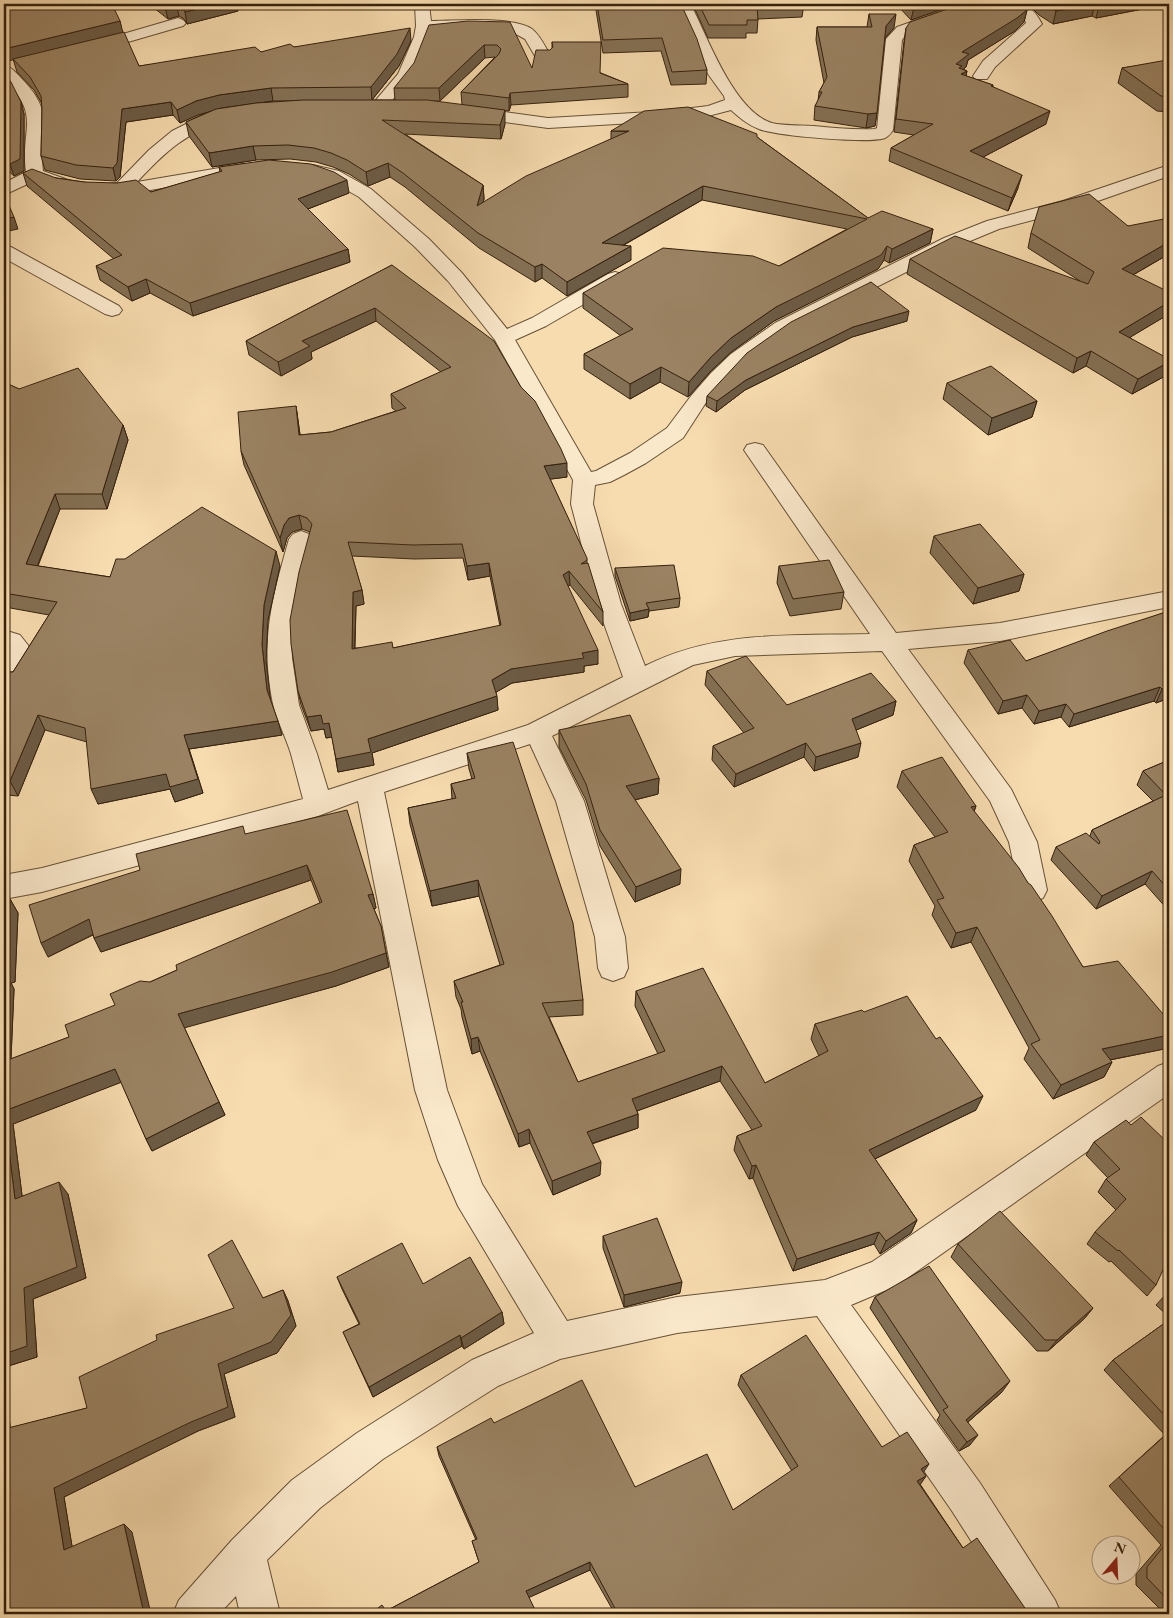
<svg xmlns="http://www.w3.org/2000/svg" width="1173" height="1618" font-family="'EB Garamond',serif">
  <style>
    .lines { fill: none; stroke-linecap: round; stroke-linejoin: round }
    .street-casing { stroke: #665036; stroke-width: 2 }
    .street { fill: #fae8cb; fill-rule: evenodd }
    .wall { fill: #847054; stroke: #36210e; fill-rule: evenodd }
    .shaded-wall { fill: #6c5b45; stroke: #36210e }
    .building { fill: #9a8262; stroke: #36210e; fill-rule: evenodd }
  </style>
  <rect width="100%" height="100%" fill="#f7dcaf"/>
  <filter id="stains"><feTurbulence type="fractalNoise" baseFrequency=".004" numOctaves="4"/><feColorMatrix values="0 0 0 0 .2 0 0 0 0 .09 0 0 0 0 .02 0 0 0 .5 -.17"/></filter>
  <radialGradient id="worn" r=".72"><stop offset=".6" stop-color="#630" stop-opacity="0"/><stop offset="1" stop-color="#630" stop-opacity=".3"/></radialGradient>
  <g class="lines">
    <g class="street-casing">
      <path id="street" d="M415 4H429L431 21C455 21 513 16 532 29 541 36 546 49 552 58L550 61H538L525 39 512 32 431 31 413 75 384 110H372L370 107 398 74 414 37 416 26Z
        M962 4H982L980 7 907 33 902 40 893 130C891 133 889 136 885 138 870 144 776 136 759 129 748 125 740 118 731 110L708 116 668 121 548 128 468 117 462 116 460 112 462 108 468 107 548 118 668 111 708 106 725 100 724 96 708 74 679 9 681 6H691L693 9C709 41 735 112 772 123 784 126 800 125 814 126 834 128 855 130 875 129L877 128 886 39 897 27Z
        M1008 4C1027 4 1033 7 1042 24L995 67 987 79H975L973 76 983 61 1026 23 1024 18Z
        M178 18 183 20 186 23 183 26 90 53 85 51 82 48 85 45Z
        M4 65C12 67 17 74 22 79 57 115 38 130 43 171L71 181 74 185 71 189 65 190 36 180 4 195V183L26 172C20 127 42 117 4 79Z
        M223 111 229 112 231 116 229 120C187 131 166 151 137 182L243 164 249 165 252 169 249 173 133 193H101L98 189 101 185 117 183 149 150 172 131 200 117Z
        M313 165 339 171 371 189 429 239 462 273 507 329 532 318 608 274 615 272 622 274 625 278 622 282 546 326 515 340 591 472 596 471 630 453 667 428 691 396 711 373 731 354 775 323 944 238 987 221 1063 201 1169 165V176L1075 209 999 229 958 246 789 331 745 362 725 381 705 404 683 438 646 463 624 475 610 482 595 485 593 504 621 604 645 666C716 630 792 636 870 634L744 450 747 445 755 443 763 445 896 633 1000 623 1169 591V607L1000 641 908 649 1011 789 1037 842 1047 890 1043 898 1033 902 1023 898 1019 890 1009 842 990 801 882 651 735 656 693 665 552 736 584 801 625 937 628 968 624 977 613 981 602 977 598 968 595 937 556 801 530 744 384 792 447 1090 482 1184 567 1321 677 1297 825 1280 872 1262 1158 1066 1169 1062V1094L896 1286 851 1305 980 1483 1055 1600 1061 1614H1018L952 1511 817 1316 677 1333 560 1359 498 1386 383 1459 320 1508 267 1560 280 1614H240L236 1596 219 1614H173L179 1600 232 1540 292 1480 357 1433 472 1360 534 1333 458 1206 438 1160 415 1090 358 801 318 816 42 892 4 899V875L42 868 303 799C299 784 295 769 291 754 286 737 277 721 273 704 260 641 272 599 289 539L293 534 301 531 309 534 313 539 300 586 291 634 292 658 299 705 317 754 328 790 528 725 623 677 597 604 571 504 573 480 495 340 448 281 415 247 359 197 327 179 307 174 304 170 307 166Z
        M4 245 11 247 119 306 122 310 119 314 112 316 105 314 4 258Z
        M4 630 20 635 31 649C30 664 19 683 4 687V659L6 651 4 649Z"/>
    </g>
    <use href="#street" class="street"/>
  </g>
  <path class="wall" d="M149 4H236L238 11 187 24 184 19 179 16 168 19Z
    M595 4H804L802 17 758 19 757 33H746V38H708L693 5H681L707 70 706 84 671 85 661 51 603 53Z
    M896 4H957L911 20Z
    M962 4H1169L1096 18 1092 16 1053 24 1039 15 1030 6 1021 4 1027 10 1024 22 1015 31 968 60 966 67 963 69 967 71 966 76 993 85V87L1046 124 983 157 1018 188 1008 211 889 161 891 148 914 135 894 132 904 41 906 28Z
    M869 14 894 28 885 38 877 113 875 126 866 128 814 120 815 106 818 101 819 92 824 83 816 40 817 27H867Z
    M120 21 122 32 139 66 261 52 294 47 411 41 399 66 372 100H395L394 88 468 21 532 68 552 48V42L601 73 628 84V97L511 105 509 111 462 105 461 92 495 57 485 58 440 101H433L505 124 501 139 405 134 483 185 484 199 483 203 611 139V131L757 137 868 218 933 229 930 243 889 263 884 260 878 269 774 321 730 353 710 372 688 397 660 382 630 399 584 369V354L621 336 583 308V293L779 266 847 229 702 200 624 245 631 260 567 296 542 278 535 282 479 248 405 187 390 177 368 186 349 174 333 167 316 162 290 159 256 160 212 167 189 136 186 122 212 110 198 115 180 123 173 115 126 122 120 177 116 181 80 179 45 170 41 156 42 109V104L34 90 17 72 13 59 4 62ZM273 101H295L257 103Z
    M1169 61V112L1157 111 1118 83 1122 68Z
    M4 74 21 102 24 114V171L14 176 4 167Z
    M219 167 349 193 308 209 348 249 350 262 193 316 150 293 132 301 100 280 96 266 114 259 27 186 23 173 151 192 220 172Z
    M1128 226 1169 254 1133 275 1169 314 1130 337 1167 375 1132 394 1086 366 1073 373 907 274 910 259 1080 281 1028 248 1031 233Z
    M392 265 567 477 550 479 587 560V563L603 612V626L570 585 568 586 598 664 584 666V672L512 683 496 692 498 710 372 753 374 765 338 772 332 737 326 738 324 729 311 731 301 705 298 691 310 532 302 529 292 532 287 538 283 552 244 465 241 451 296 406 300 435 331 432 396 411 392 408 391 394 441 372 376 321 311 352 312 359 281 376 249 355 246 341ZM352 556 414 559 463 558 468 580 490 576 500 626 393 648H355L356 606 364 604 362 590Z
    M871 282 907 321 852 337 745 390 716 412 706 406 707 396Z
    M4 382 19 389 123 425 128 440 107 509H60L38 566 110 577 280 566 268 620 266 660 270 698 282 735 189 749 203 793 175 802 170 789 98 804 87 742 45 730 18 796 7 795 4 807V672H13L49 615 5 607 4 605Z
    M947 383 1037 401 1032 417 988 435 943 399Z
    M934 536 1024 574 1019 591 973 604 930 553Z
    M779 566 844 592 841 609 790 616 777 583Z
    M615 568 680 598 679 607 649 611 648 617 630 621 615 576Z
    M1169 611V698L1156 703 1154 701 1069 727 1061 717 1034 724 1022 708 998 714 964 663 968 650 1026 661Z
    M707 671 787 705 896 701 893 715 856 730 858 757 814 771 804 757 734 787 712 760 713 746 744 733 705 685Z
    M559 730 659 778 658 794 635 800 680 884 635 902 600 846 586 800 559 747Z
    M467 753 583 1000V1015L549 1017 578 1082 658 1054 635 1006 636 991 765 1083 819 1056 811 1039 815 1024 864 1012 976 1110 875 1159 917 1220 911 1233 880 1254 874 1244 793 1271 753 1178 749 1179 734 1150 737 1136 752 1130 720 1081 637 1111 638 1114V1128L592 1144 600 1175 553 1195 530 1143 519 1147 480 1051 472 1054 462 1017 461 1009 456 997 454 981 500 965 479 896 432 906 410 824 408 808 452 799 451 784 472 779 469 769Z
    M1169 760V911L1145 884 1096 909 1051 860 1056 847 1090 836 1092 830 1153 801 1137 785 1143 771Z
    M902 771 976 806 974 812 1028 883 1083 967 1169 1021V1048L1110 1060 1112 1062 1104 1077 1053 1099 1024 1059 1029 1048 971 942 951 948 932 915 935 906 909 861 914 845 935 837 897 787Z
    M245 834 373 894 376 908 374 909 381 926 389 967 336 986 184 1027 225 1115 152 1151 146 1139 121 1082 13 1124 22 1196 68 1194 86 1278 33 1299 37 1357 5 1367 10 1428 87 1408 263 1298 283 1290 288 1301 296 1326 277 1353 224 1374 235 1417 198 1431 64 1497 72 1547 132 1532 4 1614V902L10 899 18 913 15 982 11 983 14 989 11 1058V1059L69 1037 150 982 177 970 320 903 311 880 101 952 93 935 48 957 140 870Z
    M1131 1125 1156 1285 1147 1296 1111 1261 1109 1262 1087 1244 1095 1232 1116 1210 1098 1192 1106 1179 1108 1178 1086 1155 1094 1142Z
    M603 1236 680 1293 624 1307 603 1248Z
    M958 1244 1093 1308 1084 1319 1048 1351H1037L951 1257Z
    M337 1277 423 1284 502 1312 504 1324 464 1349 462 1346 373 1397 343 1332 359 1324 342 1289Z
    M1169 1292V1317L1156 1305 1166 1294Z
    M875 1297 1002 1392 968 1422 970 1445 959 1451 937 1420 940 1415 870 1308Z
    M1169 1320V1614H1165L1136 1585V1574L1161 1545 1109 1486 1165 1435 1104 1370 1113 1360Z
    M741 1375 882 1447 924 1473 926 1476 920 1484 963 1548 1029 1614H615L590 1570 529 1597 386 1611 479 1562 472 1541 476 1540 439 1456 437 1447 494 1423 635 1487 733 1510 792 1471 738 1385Z"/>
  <path class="shaded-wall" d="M4 4H32L4 10Z
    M176 4 179 16 168 19 165 7Z
    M219 4H236L238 11 187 24 185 12Z
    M924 4H957L911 20 914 7Z
    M1095 4 1092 16 1053 24 1056 11Z
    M1111 4H1169L1096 18 1099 6Z
    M1027 10 1024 22 1015 31 968 60 966 67 961 71 956 64 962 52Z
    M896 14 894 28 884 39 886 26Z
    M120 21 123 33 4 62V49Z
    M410 28 411 41 399 66 372 100 371 87Z
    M484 45 485 58 440 101 439 88Z
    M967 71 964 83 961 74Z
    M271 88 273 101 222 108 198 115 180 123 177 110 196 101 219 95Z
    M510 93 511 105 509 111V98Z
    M21 102 24 114V171L14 176 10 164Z
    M171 102 173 115 126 122 120 177 116 181 113 168 122 109Z
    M505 110V124L501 139 500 125Z
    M1050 111 1046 124 968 165 970 151Z
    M877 113 875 126 866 128 868 114Z
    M253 146 256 160 212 167 209 153Z
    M388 163 390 177 368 186 366 172Z
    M1022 175 1018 188 1008 211 1012 198Z
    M347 180 349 193 300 212 298 199Z
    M483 185 484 199 477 221V206Z
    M703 186 702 200 602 257V243Z
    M14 217 18 229 4 232V219Z
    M933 229 930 243 889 263 892 249Z
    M1169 242V254L1117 284 1122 269Z
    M631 246V260L567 296V282Z
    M887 246 884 260 878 269 774 321 730 353 710 372 688 397 689 382 711 357 731 338 776 307Z
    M348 249 350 262 193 316 190 303Z
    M4 252H5L9 264 4 266Z
    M542 264V278L535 282V267Z
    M146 279 150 293 132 301 128 287Z
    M1169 302V314L1114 347 1119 332Z
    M375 308 376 321 311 352 312 359 281 376 278 362 302 341Z
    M909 311 907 321 852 337 745 390 716 412 717 401 746 380 853 327Z
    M1091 351 1086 366 1073 373 1077 358Z
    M1169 362V368L1167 375 1132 394 1138 379Z
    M661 367 660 382 630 399V384Z
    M1037 401 1032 417 988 435 992 418Z
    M296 406 298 420 302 449 299 435Z
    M123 425 128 440 107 509 102 494Z
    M567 463V477L544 480V466Z
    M55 494 60 509 32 579 26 564Z
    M299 515 302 529 292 532 287 538 283 552 280 538 284 525 289 518Z
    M276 551 280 566 268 620 266 660 271 704 267 690 262 645 264 605Z
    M489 563 490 576 468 580 467 566Z
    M569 571 570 585 563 589V575Z
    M1024 574 1019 591 973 604 978 588Z
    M362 590 364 604 356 606 354 663 352 649 353 592Z
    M649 609 648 617 630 621V613Z
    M598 650V664L584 666V672L512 683 493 694 492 680 511 669 582 653Z
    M1160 687 1154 701 1069 727 1074 714Z
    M1169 687V698L1156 703 1162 689Z
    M1027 695 1022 708 998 714 1003 701Z
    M497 696 498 710 372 753 374 765 338 772 336 759 368 739Z
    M896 701 893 715 849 733 852 719Z
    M1066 704 1061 717 1034 724 1039 711Z
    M38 715 45 730 18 796 10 781Z
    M321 715 329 723 332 737 326 738 324 729 311 731 307 717Z
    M278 721 282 735 189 749 203 793 175 802 170 789 98 804 91 789 184 735Z
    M806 743 804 757 734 787 736 774Z
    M861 743 858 757 814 771 816 757Z
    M659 778 658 794 626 802V786Z
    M4 790 7 795 4 807Z
    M976 806 970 822 971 807Z
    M307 865 311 880 101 952 94 938Z
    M681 869 680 884 635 902 636 887Z
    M1152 871 1145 884 1096 909 1102 896Z
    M478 880 479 896 432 906 430 891Z
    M373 894 376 908 371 910 368 895Z
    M10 899 18 913 15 982 11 983 14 989 11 1058 13 1061H5L4 1051V968Z
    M89 919 96 933 48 957 41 943Z
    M977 927 971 942 951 948 956 933Z
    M386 953 389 967 336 986 184 1028 178 1014Z
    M1169 1035V1048L1094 1063 1102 1049Z
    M478 1037 480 1051 472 1054 471 1039Z
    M1112 1062 1104 1077 1053 1099 1061 1085Z
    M722 1066 720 1081 631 1113 632 1099Z
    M115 1069 122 1082 13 1124 24 1211 15 1199 4 1111Z
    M983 1096 976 1110 864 1164 869 1150Z
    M219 1102 225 1115 152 1151 146 1139Z
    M638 1114V1128L587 1145V1132Z
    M529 1129 530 1143 519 1147 518 1134Z
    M601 1162 600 1175 553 1195 552 1181Z
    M756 1165 753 1178 749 1179 752 1166Z
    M59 1182 68 1194 86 1278 33 1299 37 1357 5 1367 11 1439 4 1433V1354L24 1288Z
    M917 1220 911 1233 880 1254 886 1241Z
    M879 1232 874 1244 793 1271 797 1259Z
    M682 1282 680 1293 624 1307V1295Z
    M283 1290 288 1301 296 1326 277 1353 224 1374 235 1417 198 1431 64 1497 74 1558 64 1550 54 1488 218 1364Z
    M1093 1308 1084 1319 1048 1351 1057 1340Z
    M502 1312 504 1324 464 1349 461 1338Z
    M460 1335 462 1346 373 1397 369 1387Z
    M1010 1381 1002 1392 959 1430 966 1420Z
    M978 1435 970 1445 959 1451 967 1442Z
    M929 1464 923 1473 921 1469Z
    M926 1476 920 1485 917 1481Z
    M124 1524 132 1532 151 1614H144Z
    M590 1562V1570L528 1598 526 1591Z"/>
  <path class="building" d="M33 4H112L120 21 4 49V10Z
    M161 4H219L185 12 182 7 176 4 165 7Z
    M597 4H681L697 39 707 70 672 72 662 38 603 40Z
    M699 4H804L757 7 758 20H747V25H709Z
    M910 4H924L914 7Z
    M962 4H1020L1027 10 1017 18 962 52 969 54 956 64 962 66 959 68 967 71 961 74 993 85 991 86 1050 111 970 151 1022 175 1012 198 891 148 933 124 896 119 906 28 910 22Z
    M1044 4H1094L1056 11Z
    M1096 4H1111L1099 6Z
    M869 14H896L886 26 877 113 868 114 815 106 822 92H819L827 77 817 27H872Z
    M468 21 510 22 532 68 536 50H550L553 47 552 42H601L600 73 628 84 510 93 509 98 461 92 499 54 501 49 497 45H484L439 88H394L414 63 429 25Z
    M410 28 397 54 371 87 271 88 219 95 196 101 177 110 171 102 122 109 117 163 113 168 76 165 41 156 42 109 41 96 30 77 13 59 124 32 139 66 255 47 261 52 290 44 294 47Z
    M1167 60 1169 61V97L1161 96 1122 68Z
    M4 74 11 82 21 102 20 159 10 164 4 158Z
    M303 100H427L505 110 500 125 382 120 483 185 477 206 526 176 629 131H611L644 111 688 107 757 134V137L868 218 882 211 933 229 892 249 887 246 881 255 776 307 731 338 711 357 689 382 661 367 630 384 584 354 633 329 583 293 663 248 753 256 779 266 867 219 703 186 602 243 631 246 567 282 542 264 535 267 478 233 403 173 388 163 366 172 347 160 331 153 314 148 288 145 253 146 209 153 186 122 216 109 256 103Z
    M269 160 311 164 334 172 347 180 298 199 348 249 190 303 146 279 128 287 96 266 122 255 23 173 32 169 56 178 84 182 117 183 136 180 151 192 222 171 219 167Z
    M4 194 14 217 4 219Z
    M1089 194 1128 226 1169 218V242L1122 269 1169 292V302L1119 332 1169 359V362L1138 379 1091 351 1077 358 910 259 955 236 1088 284 1094 272 1031 233 1039 207Z
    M392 265 494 341 521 387 535 401 561 449 567 463 544 466 587 558V560L581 564 588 563 603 612 569 571 563 575 598 650 582 653 584 658 511 669 492 680 497 696 368 739 371 752 336 759 329 723 323 724 321 715 307 717 298 691 291 644 290 620 299 572 312 524 307 518 299 515 289 518 284 525 280 538 241 451 238 412 296 406 299 435 331 432 406 408 391 394 451 367 375 308 302 341 310 346 278 362 246 341ZM348 542 413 545 462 544 467 566 489 563 501 625 393 648 392 642 352 649 353 592 362 590Z
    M871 282 909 311 853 327 746 380 717 401 707 396 747 353 791 322Z
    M991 366 1037 401 992 418 947 383Z
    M78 368 123 425 102 494H55L26 564 110 577 116 559H125L202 507 276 551 264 605 262 645 267 690 278 721 184 735 198 779 170 787 166 774 91 789 85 728 38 715 10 781H4V672H13L57 602 4 593V584L7 580H4V382L19 389Z
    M980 524 1024 574 978 588 934 536Z
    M829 560 844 592 793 599 779 566Z
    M674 565 680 598 646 603 649 609 630 613 615 568Z
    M1169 611V687L1162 689 1160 687 1074 714 1066 704 1039 711 1027 695 1003 701 968 650 1010 640 1026 661 1107 631Z
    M746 656 787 705 871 673 896 701 852 719 861 743 816 757 806 743 736 774 713 746 754 728 707 671Z
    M630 715 659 778 626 786 681 869 636 887 600 830 586 784 559 730Z
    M513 742 573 923 583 1000 542 1003 578 1082 665 1051 636 991 703 968 765 1083 828 1051 815 1024 862 1010 864 1012 907 996 936 1039 940 1037 983 1096 869 1150 917 1220 886 1241 879 1232 797 1259 756 1165 752 1166 737 1136 762 1126 722 1066 632 1099 638 1114 587 1132 601 1162 552 1181 529 1129 518 1134 478 1037 471 1039 461 1002H463L454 981 504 964 478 880 430 891 408 808 456 798 451 784 475 778 467 753Z
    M942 757 976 806 971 807 1019 868 1028 883 1031 885 1052 916 1083 967 1118 961 1169 1021V1035L1102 1049 1112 1062 1061 1085 1031 1044 1040 1040 977 927 956 933 937 900 944 898 914 845 948 832 902 771Z
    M1169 760V890L1152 871 1102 896 1056 847 1086 833 1099 844 1100 842 1092 830 1166 795 1143 771Z
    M347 810 373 894 368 895 381 926 386 953 332 972 178 1014 219 1102 146 1139 115 1069 4 1111 15 1199 59 1182 77 1267 24 1288 27 1346 4 1354V1048L5 1061 69 1037 65 1025 115 1005 110 994 140 981 150 982 177 970 176 965 322 902 307 865 94 938 89 919 41 943 29 905 140 870 136 854 243 826 245 834Z
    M10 899 6 967 4 968V902Z
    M4 975H6L4 1015Z
    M1141 1117 1169 1144V1257L1156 1285 1119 1250 1118 1251 1095 1232 1126 1199 1106 1179 1120 1169 1094 1142 1126 1120 1131 1125Z
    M1000 1211 1093 1308 1057 1340H1045L958 1244Z
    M657 1218 682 1282 624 1295 603 1236Z
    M232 1240 263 1298 283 1290 291 1315 271 1342 218 1364 228 1407 191 1422 54 1488 64 1550 124 1524 144 1614H4V1429L87 1408 79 1377 157 1340 156 1335 234 1308 208 1255Z
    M402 1243 423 1284 470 1257 502 1312 461 1338 460 1335 369 1387 343 1332 360 1324 337 1277Z
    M929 1266 1010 1381 966 1420 978 1435 967 1442 943 1410 948 1407 875 1297Z
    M1169 1292V1297L1166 1294Z
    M1169 1320V1420L1113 1360Z
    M806 1335 882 1447 907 1432 929 1464 921 1469 926 1476 917 1481 963 1548 977 1538 1029 1614H618L590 1562 526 1591 537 1614H370L382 1605 386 1611 479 1562 472 1541 477 1539 437 1447 491 1418 494 1423 582 1380 635 1487 707 1454 733 1510 798 1466 741 1375Z
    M1169 1432V1535L1119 1477Z
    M1169 1540V1601L1147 1578V1567Z"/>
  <rect width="1173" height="1618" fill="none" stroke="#f7dcaf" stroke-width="20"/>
  <rect x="5" y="5" width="1163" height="1608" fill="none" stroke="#36210e" stroke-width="2.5"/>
  <rect x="10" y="10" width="1153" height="1598" fill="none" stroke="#36210e"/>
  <g transform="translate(1116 1560) rotate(19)"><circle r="24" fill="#fae8cb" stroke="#ac987f"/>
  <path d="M0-4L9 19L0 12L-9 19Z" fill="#8f2418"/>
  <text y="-8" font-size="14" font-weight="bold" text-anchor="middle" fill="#36210e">N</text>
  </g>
  <rect width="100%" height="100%" filter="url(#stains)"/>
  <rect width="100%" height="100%" fill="url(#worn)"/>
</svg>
